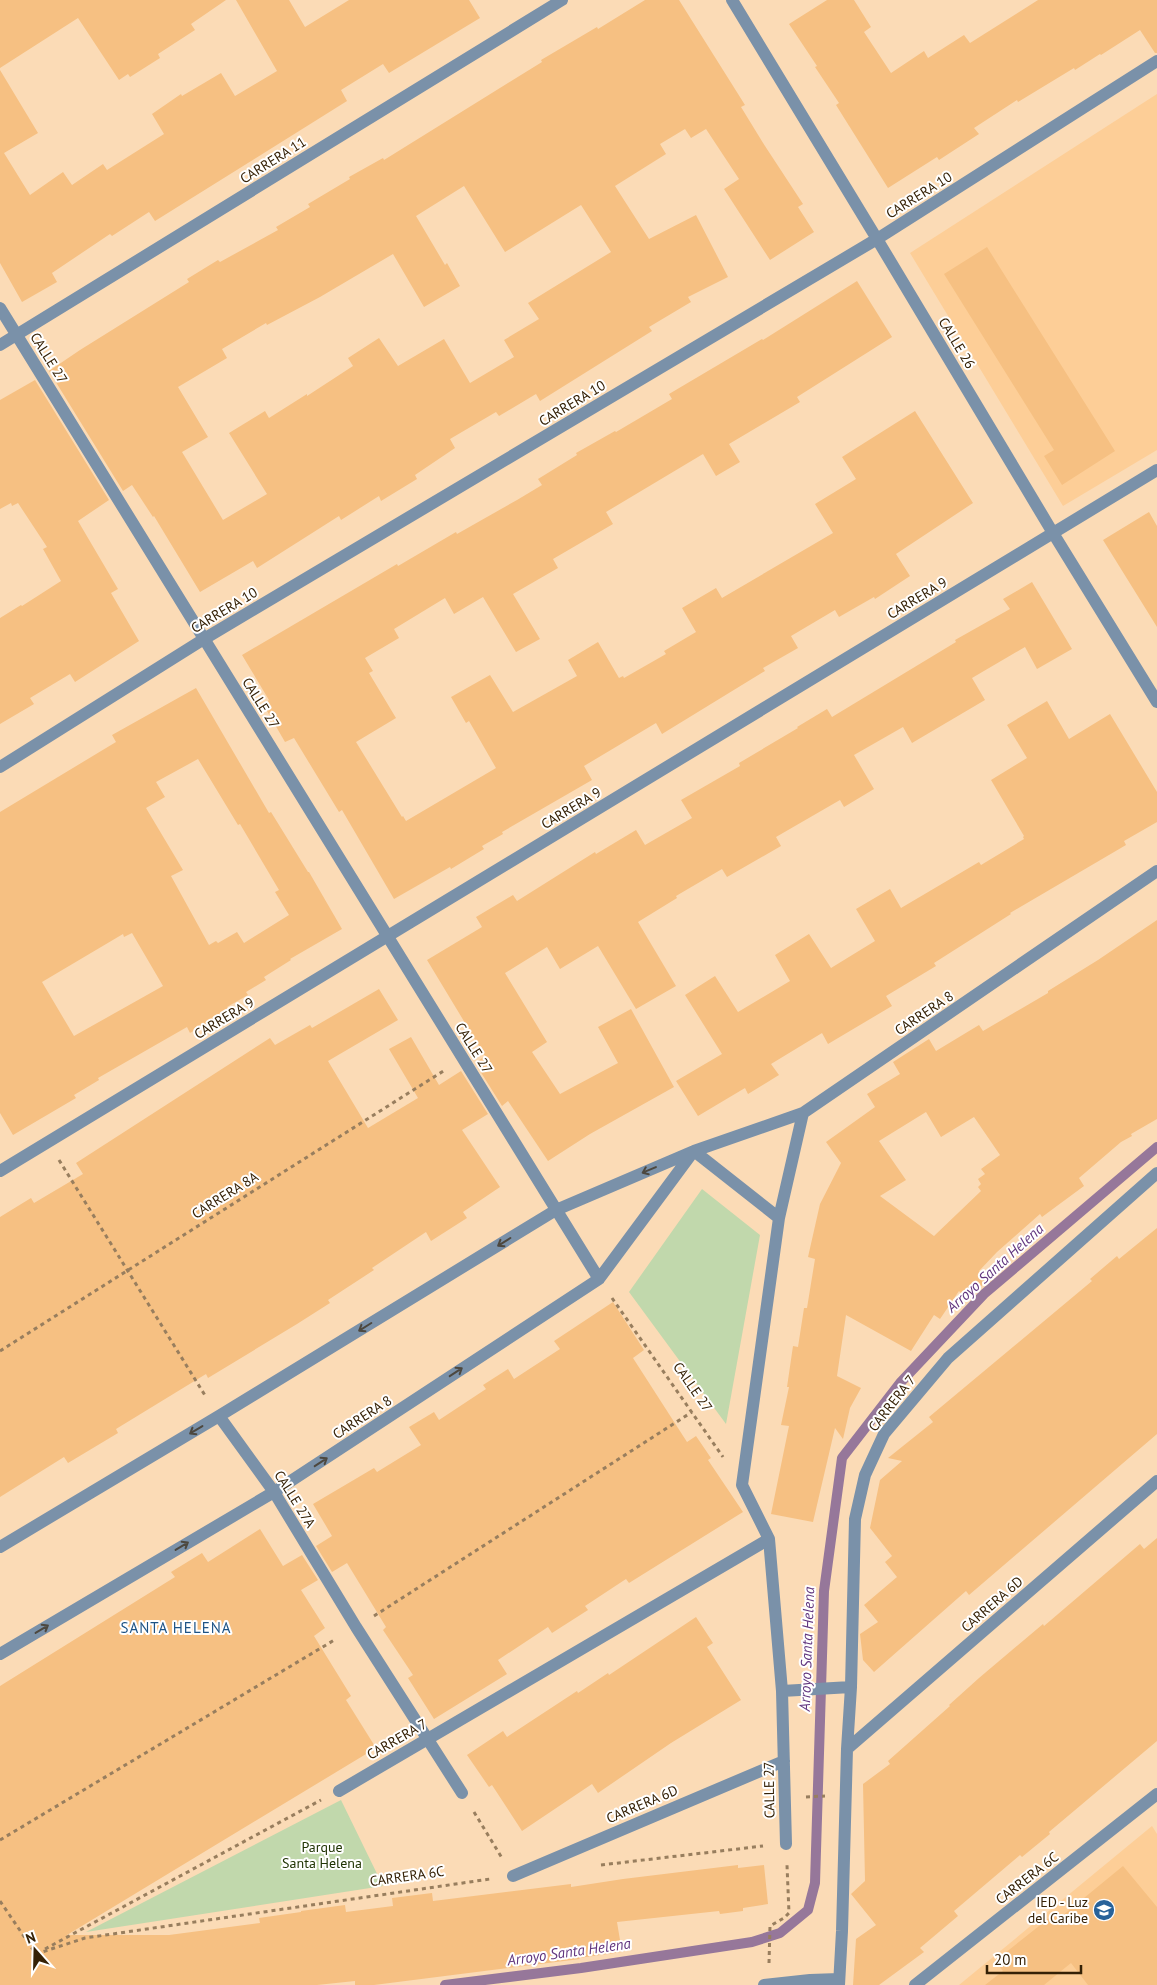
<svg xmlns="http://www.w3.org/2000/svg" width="1157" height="1985" font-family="'PT Sans',sans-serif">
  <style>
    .built { fill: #fdce97 }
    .green { fill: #c1d8ac }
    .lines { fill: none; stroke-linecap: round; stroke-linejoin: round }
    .stream { stroke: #96779a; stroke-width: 10 }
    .building { fill: #f6c082; fill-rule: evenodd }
    .path { stroke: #987e5e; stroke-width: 3; stroke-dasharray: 4 4; stroke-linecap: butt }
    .minor { stroke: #7a91a9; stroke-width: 12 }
    .tertiary { stroke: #7a91a9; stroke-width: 12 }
    .oneway { stroke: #4d483f }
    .labels { text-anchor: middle; stroke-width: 4; stroke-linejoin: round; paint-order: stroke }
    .street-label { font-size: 14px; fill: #352106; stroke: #fff }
    .park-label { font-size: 14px; fill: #203404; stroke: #fff }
    .poi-label { font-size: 14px; fill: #352106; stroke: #fff; text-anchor: end }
    .water-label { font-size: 15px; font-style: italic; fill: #62367f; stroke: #fff }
    .neighbourhood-label { font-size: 15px; letter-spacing: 1px; fill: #1d5385; stroke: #fff }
  </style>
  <rect width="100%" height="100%" fill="#fbdbb6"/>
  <path class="built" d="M1157 94V450L1063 506 910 253Z
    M1152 1826 1157 1834V1985H959Z"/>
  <path class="green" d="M702 1189 760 1235 726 1424 629 1292Z
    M341 1800 383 1886 86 1932Z"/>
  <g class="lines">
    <path class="stream" d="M445 1985 581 1968 752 1942 780 1933 808 1910 815 1883 824 1591 842 1458 900 1383 984 1294 1157 1147"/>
  </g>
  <path class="building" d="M0 0H226L191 24 195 30 158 54 160 58 130 77 128 74 119 80 78 18 0 68Z
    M236 0H289L305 27 349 0H469L480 18 389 73 383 64 341 90 347 101 155 221 149 212 112 236 110 234 52 273 57 282 22 302 0 263V70L38 133 4 153 30 195 63 172 72 185 103 164 107 170 164 134 152 114 181 94 182 96 221 73 235 96 277 71Z
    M645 0H679L745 105 741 107 765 146 803 204 798 207 814 232 770 260 724 189 739 179 706 129 691 138 685 129 660 144 666 154 615 186 649 239 696 215 728 277 688 297 691 302 649 327 652 331 540 401 536 394 499 416 496 412 450 439 455 448 415 475 417 479 381 501 379 496 341 520 339 516 257 568 253 561 200 592 154 516 153 517 132 485 123 491 49 371 80 350 189 282 187 279 218 260 220 262 278 230 276 227 310 207 308 204 350 179 349 177 383 158 384 160 542 62 541 60 597 27 598 29ZM464 186 505 252 581 205 611 252 528 303 539 319 504 340 514 357 470 383 444 339 398 366 379 338 348 358 353 366 307 396V394L269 418 265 411 229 433 267 494 223 520 182 452 208 437 178 387 227 358 222 349 266 323 267 325 320 297 393 254 424 307 460 286 447 263 445 265 416 216Z
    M827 0H854L871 27 864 32 891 73 924 51 928 58 964 35 970 43 1038 0H1157V53H1155L1140 30 1101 55 1100 54 1075 70 1074 68 1018 102 1017 100 974 128 979 134 939 160 937 157 888 188 836 105 839 103 815 67 817 66 789 24Z
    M987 247 1115 451 1062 485 1044 456 1054 450 944 274Z
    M857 281 892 337 797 397 800 402 729 444 740 462 716 476 703 454 606 512 613 524 553 559 558 568 513 594 540 639 516 652 483 597 454 614 445 598 394 629 399 638 365 658 373 671 369 673 396 718 356 742 402 817 403 816 406 821 496 768 469 721 466 723 451 697 490 675 513 712 577 676 568 660 598 642 619 678 623 676 624 678 666 654 664 651 696 632 682 608 716 588 722 598 833 533 815 504 856 479 842 457 915 411 973 503 896 554 910 576 875 599 874 597 839 617 835 610 791 636 798 648 763 668 765 671 662 734 656 723 584 766 592 780 502 832 503 834 482 846 484 849 451 869 450 867 394 899 342 810 339 812 294 738 285 742 263 704 269 700 242 655 397 564 398 566 456 532 457 534 517 500 542 485 538 479 577 455 576 453 615 431 616 432 672 399 669 394 762 339 763 340Z
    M35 380 109 500 78 521 118 589 111 593 139 641 75 682 70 674 30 698 34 704 0 724V618L21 605 22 606 61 581 43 549 47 547 18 503 12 506 11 503 0 509V400Z
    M1149 512 1157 526V627L1103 540Z
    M1032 582 1072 649 1037 669 1025 647 972 678 985 700 912 743 903 727 854 755 874 789 844 807 840 800 776 837 781 846 727 877 722 869 676 896 677 898 638 922 676 986 636 1009 598 946 560 969 547 947 505 973 547 1042 532 1052 560 1094 618 1063 598 1027 631 1009 674 1087 590 1134 548 1161 508 1101 502 1106 475 1063 485 1056 427 960 482 927 476 917 513 895 517 901 595 852 596 854 636 830 645 845 692 818 681 800 740 766 739 763 798 728 797 727 827 709 832 717 956 642 955 640 1010 609 1003 599Z
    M196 688 269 813 271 812 308 872H309L342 929 290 959 291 960 264 977 266 980 246 992 248 995 227 1007 229 1010 190 1033 187 1027 98 1078 99 1080 74 1095 76 1098 13 1135 0 1113V812L116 742 112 735ZM198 759 238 825 240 824 279 890 275 892 289 915 244 943 237 932 218 943 216 941 209 945 171 876 183 870 146 808 165 797 156 782ZM132 933 163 986 74 1036 42 982 123 934 124 937Z
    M1047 701 1069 739 1110 714 1157 792V822L1124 841 1126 845 1010 913 1011 914 934 963 936 966 886 996 892 1006 828 1044 822 1033 771 1064 779 1075 748 1094 745 1088 698 1116 676 1081 722 1054 685 995 715 976 738 1012 790 981 775 955 809 934 831 968 875 941 856 909 890 889 901 908 979 862 981 865 1024 839 1023 837 1024 836 991 780 1027 758 1007 725Z
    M1157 920V1119L1131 1134 1132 1136 1121 1142 1079 1178 1084 1186 1042 1217 1040 1214 997 1252 979 1271 988 1279 968 1300 959 1291 940 1319 934 1315 911 1351 846 1315 837 1376 861 1388 850 1408 843 1439 835 1428 813 1522 771 1514 789 1426 781 1425 789 1387H787L793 1346 798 1347 804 1308H807L815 1259 808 1257 820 1204 841 1163 826 1142 875 1107 867 1094 900 1074 893 1062 929 1039 936 1051 979 1025 983 1031 1048 993V991L1098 960ZM926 1112 941 1137 974 1117 1000 1155 981 1169 985 1174 978 1179 981 1184 978 1187 981 1191 934 1236 880 1196 906 1180 879 1141Z
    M379 989 398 1020 328 1061 368 1128 418 1098 389 1049 411 1037 439 1085 461 1071 488 1114 462 1130 500 1187 463 1212 467 1218 431 1241 426 1232 372 1268 374 1270 328 1300 330 1303 297 1324 208 1378 206 1374 116 1429 118 1433 68 1463 64 1457 0 1497V1217L31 1198 34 1203 83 1174 76 1163 270 1038 275 1045 310 1025 312 1028Z
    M1157 1228V1434L969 1595 966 1591 874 1672 863 1660 860 1634 878 1622 864 1605 897 1577 885 1562 892 1556 870 1528 880 1480 902 1461 888 1458 933 1422 929 1417 1092 1281 1090 1279 1117 1256 1119 1259Z
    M613 1302 644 1350 633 1358 687 1442 696 1436 711 1458 708 1460 743 1512 629 1583 626 1579 585 1606 588 1610 552 1633 548 1627 498 1660 507 1674 434 1719 408 1678 413 1675 383 1630 386 1627 347 1563 332 1572 316 1546 332 1536 313 1504 374 1468 377 1472 421 1445 409 1427 434 1412 439 1420 486 1389 483 1385 508 1369 514 1379 560 1349 554 1341Z
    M260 1529 283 1566 302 1555 318 1580 301 1590 325 1628 314 1636 351 1696 346 1700 376 1748 67 1935H169L260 1923 259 1918 301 1912V1911L345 1905 346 1912 393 1906 392 1898 432 1893 433 1901 571 1884V1887L623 1879 738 1865V1868L764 1865 768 1904 743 1908V1911L720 1914 719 1911 617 1922 622 1952 579 1958 580 1959 374 1985H355V1981L317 1985H0V1686L175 1577 171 1572 202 1553 208 1562Z
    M1157 1538V1741L1049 1832 1050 1834 1022 1857 1020 1855 954 1911 958 1916 920 1948 924 1952 879 1985H853L856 1939 876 1925 851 1894 865 1881 863 1784 890 1764 888 1761 950 1706 949 1705 979 1678 1043 1624 1044 1626 1140 1544 1144 1549Z
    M696 1617 713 1643 707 1647 741 1700 671 1743 598 1793 592 1784 522 1831 492 1785 489 1787 467 1755 503 1731 507 1737 577 1691 578 1693 608 1673 609 1675Z
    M1123 1866 1157 1907V1985H1088L1071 1963 1044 1985H985L1003 1971 995 1961 1058 1911 1062 1916Z"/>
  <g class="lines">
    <path class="path" d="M59 1160 206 1397
      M612 1298 723 1457
      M0 1351 445 1070
      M374 1616 692 1412
      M806 1797 825 1796
      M474 1812 502 1858
      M0 1840 336 1639
      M601 1865 763 1846
      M0 1901 36 1954
      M45 1949 321 1800
      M36 1954 85 1938 490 1879
      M769 1963 770 1926 784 1918 789 1913 787 1865"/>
    <path class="minor" d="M877 239 1053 533 1157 702
      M0 308 599 1279
      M0 345 562 0
      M694 1151 779 1218
      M0 1171 1157 470
      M219 1416 274 1492 356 1627 462 1793
      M0 1547 219 1416 556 1210 694 1151 803 1113 1157 871
      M0 1654 274 1492 599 1279 693 1152
      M782 1691 851 1687
      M847 1749 1157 1481
      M339 1791 769 1539
      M786 1844 782 1691 769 1539 742 1485 779 1218 803 1113
      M513 1876 784 1761
      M764 1985 810 1980 839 1979
      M839 1985 842 1931 847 1749 851 1687 855 1519 865 1475 884 1434 948 1358 1157 1173
      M915 1985 1157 1794"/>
    <path class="tertiary" d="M732 0 877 239
      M0 767 204 639 877 239 1157 61"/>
  </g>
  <defs><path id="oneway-shaft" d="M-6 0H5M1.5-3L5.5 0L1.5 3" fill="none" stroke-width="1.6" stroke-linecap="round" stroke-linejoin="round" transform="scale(1.25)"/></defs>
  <g class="oneway">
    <use href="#oneway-shaft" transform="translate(649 1170) rotate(157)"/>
    <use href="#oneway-shaft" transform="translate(504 1242) rotate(148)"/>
    <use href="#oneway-shaft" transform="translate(365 1327) rotate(148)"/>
    <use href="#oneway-shaft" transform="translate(456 1372) rotate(-33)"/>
    <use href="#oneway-shaft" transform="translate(196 1430) rotate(149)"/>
    <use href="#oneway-shaft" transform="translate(321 1462) rotate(-33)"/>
    <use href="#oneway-shaft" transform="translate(182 1546) rotate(-31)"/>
    <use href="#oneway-shaft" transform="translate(42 1629) rotate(-31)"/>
  </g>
  <defs>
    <g id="school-disc" transform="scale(1.125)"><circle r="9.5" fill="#28629a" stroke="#fff"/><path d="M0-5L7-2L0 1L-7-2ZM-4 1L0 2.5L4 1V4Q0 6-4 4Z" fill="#fff"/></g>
  </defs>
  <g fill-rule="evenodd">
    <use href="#school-disc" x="1104" y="1910"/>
  </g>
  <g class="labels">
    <g class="street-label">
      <text transform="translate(273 160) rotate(-32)" y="5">CARRERA 11</text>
      <text transform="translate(919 195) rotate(-32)" y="5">CARRERA 10</text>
      <text transform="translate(957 343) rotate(59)" y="5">CALLE 26</text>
      <text transform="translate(49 358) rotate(58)" y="5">CALLE 27</text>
      <text transform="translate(572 403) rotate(-31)" y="5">CARRERA 10</text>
      <text transform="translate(917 598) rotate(-31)" y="5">CARRERA 9</text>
      <text transform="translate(224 610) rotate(-31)" y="5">CARRERA 10</text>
      <text transform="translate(261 703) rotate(58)" y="5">CALLE 27</text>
      <text transform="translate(571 808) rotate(-31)" y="5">CARRERA 9</text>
      <text transform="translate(924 1013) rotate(-34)" y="5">CARRERA 8</text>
      <text transform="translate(224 1018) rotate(-31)" y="5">CARRERA 9</text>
      <text transform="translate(474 1048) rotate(58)" y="5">CALLE 27</text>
      <text transform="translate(225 1195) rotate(-32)" y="5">CARRERA 8A</text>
      <text transform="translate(693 1387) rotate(55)" y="5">CALLE 27</text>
      <text transform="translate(892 1403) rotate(-52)" y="5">CARRERA 7</text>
      <text transform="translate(362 1417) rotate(-33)" y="5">CARRERA 8</text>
      <text transform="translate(295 1499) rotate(58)" y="5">CALLE 27A</text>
      <text transform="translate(992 1604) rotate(-41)" y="5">CARRERA 6D</text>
      <text transform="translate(397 1739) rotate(-30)" y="5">CARRERA 7</text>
      <text transform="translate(769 1790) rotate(-91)" y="5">CALLE 27</text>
      <text transform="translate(642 1804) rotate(-23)" y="5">CARRERA 6D</text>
      <text transform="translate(407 1876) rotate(-8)" y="5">CARRERA 6C</text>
      <text transform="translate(1027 1878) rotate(-38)" y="5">CARRERA 6C</text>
    </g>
    <g class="park-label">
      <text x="322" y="1852">Parque<tspan x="322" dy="16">Santa Helena</tspan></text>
    </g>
    <g class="poi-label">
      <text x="1088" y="1907">IED - Luz<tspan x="1088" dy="16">del Caribe</tspan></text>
    </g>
    <g class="water-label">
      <text transform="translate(995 1268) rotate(-42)" y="5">Arroyo Santa Helena</text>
      <text transform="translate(807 1649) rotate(-88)" y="5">Arroyo Santa Helena</text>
      <text transform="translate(569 1952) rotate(-8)" y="5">Arroyo Santa Helena</text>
    </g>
    <g class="neighbourhood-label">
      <text x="176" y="1633">SANTA HELENA</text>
    </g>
  </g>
  <g transform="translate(35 1950) rotate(340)" stroke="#ffffff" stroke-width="4" paint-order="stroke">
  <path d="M0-4L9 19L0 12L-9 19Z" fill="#352106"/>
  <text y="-8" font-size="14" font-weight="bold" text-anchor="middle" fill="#352106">N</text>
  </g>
  <path d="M987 1965v8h94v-8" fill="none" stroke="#352106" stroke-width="2.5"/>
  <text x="994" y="1965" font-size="15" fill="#352106" stroke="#ffffff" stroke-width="4" paint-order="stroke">20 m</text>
</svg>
